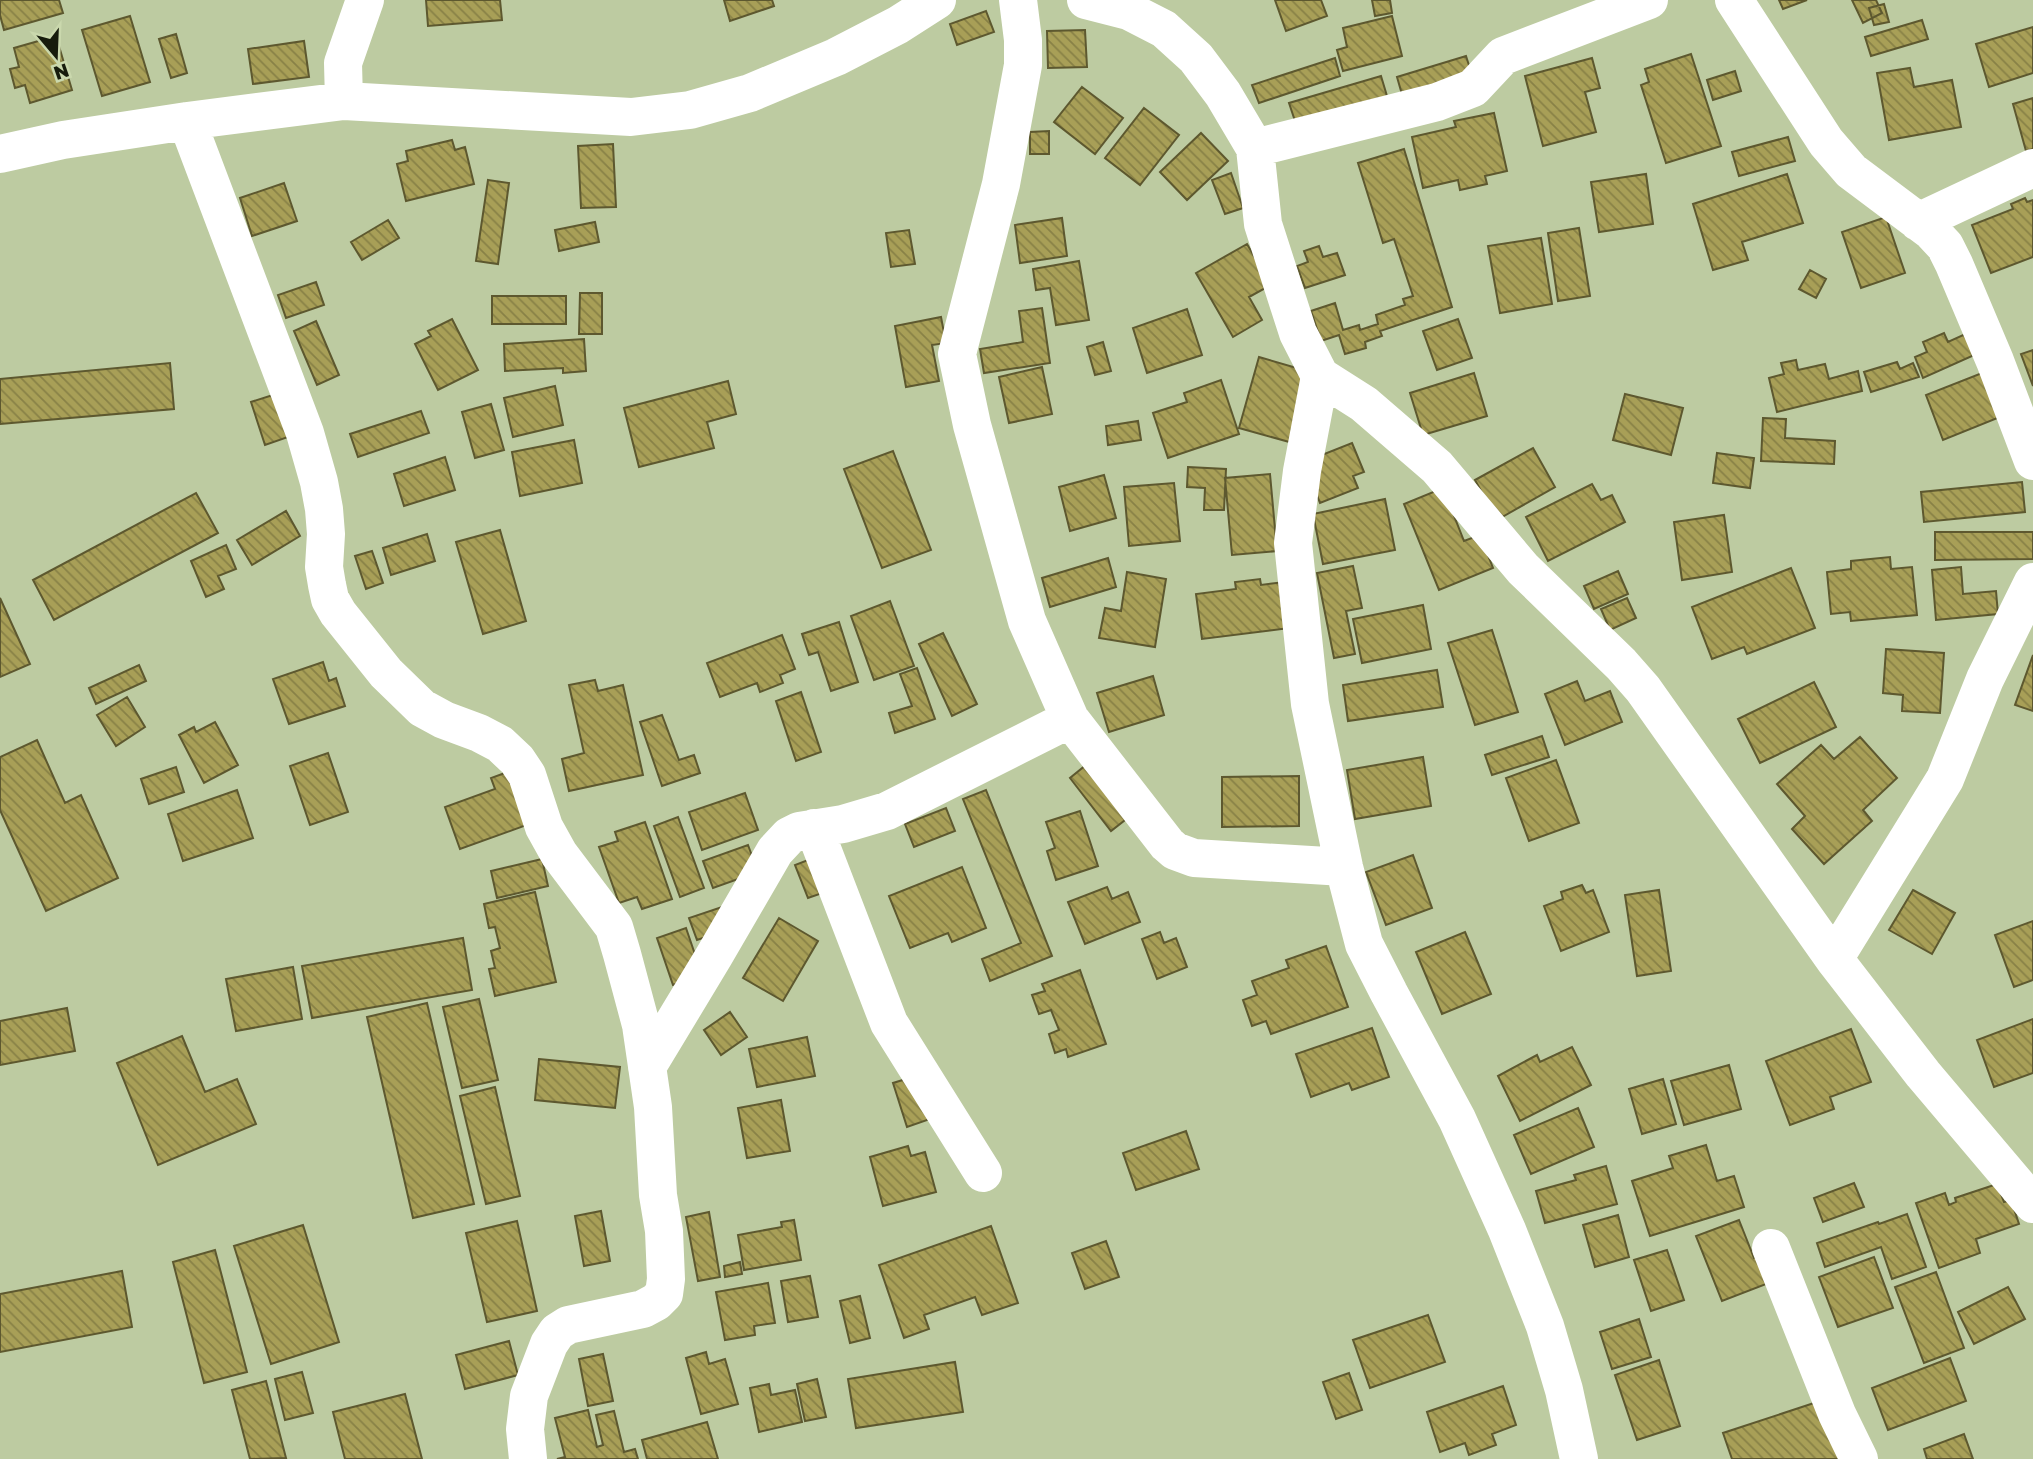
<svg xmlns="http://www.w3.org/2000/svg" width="2033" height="1459" font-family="'Golos Text',sans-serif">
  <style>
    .building { fill: url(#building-back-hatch); stroke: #5d582f; stroke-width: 2 }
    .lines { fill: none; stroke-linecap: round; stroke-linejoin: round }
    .minor { stroke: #fff; stroke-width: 38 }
  </style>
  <defs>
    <pattern id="building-back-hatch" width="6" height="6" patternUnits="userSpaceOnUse" patternTransform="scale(1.75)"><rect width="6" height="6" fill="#a89f57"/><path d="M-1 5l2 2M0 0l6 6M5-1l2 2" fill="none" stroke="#888146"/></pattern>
  </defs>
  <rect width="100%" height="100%" fill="#bdcba1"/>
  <path class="building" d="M0 0H59L63 13 4 30 0 15Z
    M426 0H500L502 20 428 26Z
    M724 0H772L774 6 730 21Z
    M1275 0H1321L1327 16 1286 31Z
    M1372 0H1390L1392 13 1375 16Z
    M1779 0H1807L1783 9Z
    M1852 0H1876L1882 13 1863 23Z
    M1884 4 1889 22 1874 25 1869 8Z
    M986 11 994 32 957 45 950 24Z
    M130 16 150 82 102 96 82 30Z
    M1392 16 1402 56 1343 71 1337 50 1347 47 1343 28Z
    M1922 20 1928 39 1871 56 1865 37Z
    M2033 27V73L1989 87 1976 44Z
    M1085 30 1087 67 1048 68 1047 31Z
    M176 34 187 73 171 78 159 39Z
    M56 36 72 90 30 103 25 85 15 88 10 69 19 67 14 48Z
    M304 41 309 77 253 84 248 49Z
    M1691 54 1721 146 1666 163 1641 85 1649 82 1645 69Z
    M1466 56 1475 84 1405 105 1397 77Z
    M1335 58 1340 76 1259 103 1252 85Z
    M1592 58 1600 88 1585 92 1596 132 1543 146 1525 76Z
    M1910 68 1914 87 1952 80 1961 127 1889 140 1877 73Z
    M1735 71 1741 91 1713 100 1707 80Z
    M1381 76 1390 106 1299 133 1289 103Z
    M1082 87 1123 118 1095 154 1054 122Z
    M2033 98V149L2026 151 2013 104Z
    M1144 108 1179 135 1140 185 1105 158Z
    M1494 113 1507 171 1485 176 1487 184 1460 190 1458 180 1423 188 1412 137 1456 127 1454 121Z
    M1049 131V154H1030V132Z
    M1201 133 1228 161 1187 200 1160 172Z
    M1788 137 1795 161 1739 176 1732 152Z
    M452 140 455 150 465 147 474 184 406 201 397 164 408 161 406 151Z
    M613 144 616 207 581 208 578 146Z
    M1404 149 1452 307 1380 331 1382 336 1365 342 1366 348 1345 354 1339 335 1321 341 1311 311 1335 303 1343 330 1359 325 1360 330 1378 324 1376 315 1405 305 1403 299 1413 296 1394 239 1383 243 1358 163Z
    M1231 173 1243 208 1225 214 1212 180Z
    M1646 174 1653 224 1599 232 1591 182Z
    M1787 174 1803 223 1742 242 1748 260 1713 270 1693 204Z
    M488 180 509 183 498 264 476 261Z
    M284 183 297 221 252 236 240 198Z
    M2025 198 2027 202 2033 200V257L1991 273 1972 225 2013 209 2011 204Z
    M1886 217 1905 273 1861 288 1842 232Z
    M1062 218 1067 256 1020 263 1015 225Z
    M388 220 399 238 362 260 351 242Z
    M595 222 599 242 559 251 555 230Z
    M1579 228 1590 296 1558 301 1548 233Z
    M909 230 915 264 891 267 886 233Z
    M1541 238 1552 304 1500 313 1488 246Z
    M1247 244 1271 285 1249 297 1262 320 1233 337 1196 273Z
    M1319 246 1323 257 1337 253 1345 275 1305 288 1297 266 1308 262 1304 251Z
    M1079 261 1089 320 1056 325 1050 288 1036 290 1033 269Z
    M1810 270 1826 279 1816 298 1799 289Z
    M316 282 324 305 286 318 278 295Z
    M580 293H602V334H579Z
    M492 296H566V324H492Z
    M1042 308 1050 363 984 373 980 349 1023 342 1019 311Z
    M1187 309 1202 355 1147 373 1133 328Z
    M941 317 946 343 932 345 939 381 906 387 895 326Z
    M452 319 478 370 438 390 415 344 431 336 428 331Z
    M1458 319 1472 358 1437 370 1423 331Z
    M316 321 339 375 317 385 294 331Z
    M1972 331 1981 352 1923 378 1915 357 1927 352 1923 342 1944 333 1948 342Z
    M584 339 586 371 563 373V368L505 371 504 344Z
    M1103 342 1111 371 1095 375 1087 347Z
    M2033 350V386L2021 354Z
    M1259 357 1307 371V447L1239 428Z
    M1796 360 1798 370 1825 364 1829 379 1858 371 1862 391 1777 412 1769 378 1784 374 1781 363Z
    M1897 362 1900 369 1913 363 1919 377 1871 392 1864 372Z
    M170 363 174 409 0 424V379Z
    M1042 367 1052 414 1009 423 999 377Z
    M1474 373 1487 416 1423 435 1410 393Z
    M1982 373 2000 417 1943 440 1926 395Z
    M1221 380 1239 434 1168 458 1153 413 1187 402 1184 393Z
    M728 381 736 414 707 422 714 448 639 467 624 408Z
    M555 386 563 425 513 437 504 398Z
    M276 394 291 436 265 445 251 402Z
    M1625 394 1683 408 1671 455 1613 440Z
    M491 404 504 450 475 458 462 412Z
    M421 411 429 433 358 457 350 434Z
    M1763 418 1786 419 1785 438 1835 441 1834 464 1761 461Z
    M1138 421 1141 440 1108 445 1106 426Z
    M574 440 582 483 520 496 512 452Z
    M1352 443 1364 472 1353 476 1358 488 1320 503 1304 462Z
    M1533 448 1555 487 1497 520 1475 480Z
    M893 451 931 550 882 568 844 469Z
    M1717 453 1754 458 1750 488 1713 483Z
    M445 457 455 490 404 506 394 474Z
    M1188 467 1226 469 1224 510H1204L1205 488 1187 487Z
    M1270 474 1277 551 1232 555 1225 478Z
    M1104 475 1116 518 1070 531 1059 487Z
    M2022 482 2025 512 1924 522 1921 492Z
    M1174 483 1180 541 1129 546 1124 487Z
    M1592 484 1601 500 1612 495 1625 522 1548 561 1526 517Z
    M1443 488 1464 541 1480 535 1493 568 1439 590 1404 504Z
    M196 493 218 533 54 620 33 580Z
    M1385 499 1395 550 1323 564 1313 514Z
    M286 511 300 536 252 565 237 540Z
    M1724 515 1732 572 1682 580 1674 522Z
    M500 530 526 621 483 634 456 542Z
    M1935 532H2033V559L1935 560Z
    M427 534 435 561 391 575 383 548Z
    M226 545 236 569 218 576 224 589 206 597 191 561Z
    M372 551 383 583 366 589 355 556Z
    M1890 557 1891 569 1912 567 1917 615 1851 621 1850 612 1831 614 1827 572 1851 569V561Z
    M1108 558 1116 587 1050 607 1042 578Z
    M1353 566 1362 608 1346 611 1355 654 1334 658 1317 573Z
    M1961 567 1963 594 1996 591 1998 614 1936 620 1932 570Z
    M1791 568 1815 628 1747 654 1744 647 1712 659 1692 607Z
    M1618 571 1628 594 1594 609 1584 586Z
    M1127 572 1166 579 1155 647 1099 638 1105 608 1121 611Z
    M1260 579 1261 585 1284 582 1290 628 1202 639 1196 594 1236 589 1235 582Z
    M0 598 30 664 0 677Z
    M1627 598 1636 618 1610 630 1601 609Z
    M890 601 914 666 874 680 851 616Z
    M1423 605 1431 649 1362 663 1353 619Z
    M839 622 858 682 831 691 818 652 809 655 802 634Z
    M1492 630 1518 712 1475 725 1448 643Z
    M943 633 977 704 952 716 919 644Z
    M782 635 795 669 780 675 783 683 760 692 757 683 720 697 707 663Z
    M1886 649 1944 653 1940 713 1902 711 1903 695 1883 693Z
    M2033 655V711L2015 705Z
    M323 662 329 681 336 678 345 706 289 724 273 679Z
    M139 665 146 681 96 704 89 688Z
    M917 668 935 719 895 733 889 713 912 706 900 674Z
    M1437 670 1443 707 1348 721 1343 685Z
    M1153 676 1164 715 1109 732 1097 693Z
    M595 680 598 691 623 685 643 775 569 791 562 759 584 753 569 685Z
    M1577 681 1585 701 1610 691 1622 722 1565 745 1545 694Z
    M1814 682 1836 727 1760 763 1738 719Z
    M801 692 821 752 796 761 776 701Z
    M127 697 145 727 116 746 97 715Z
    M662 715 679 760 694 755 700 773 662 786 640 722Z
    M215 722 238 765 204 783 179 735 194 727 196 732Z
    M1542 736 1549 757 1492 775 1485 755Z
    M1860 737 1897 778 1863 810 1872 821 1824 864 1792 829 1805 816 1777 784 1821 745 1834 759Z
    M37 740 65 803 81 795 118 878 46 911 0 810V757Z
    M328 753 348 812 310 825 290 766Z
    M1423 757 1431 806 1355 819 1347 770Z
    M1092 760 1134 813 1111 831 1070 778Z
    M1556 760 1579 823 1529 841 1506 778Z
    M176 767 184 792 149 804 141 779Z
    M516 769 535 822 460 849 445 807 495 789 491 778Z
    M1299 776V826L1222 827V777Z
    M237 790 253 838 183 861 168 814Z
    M986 790 1052 956 990 981 982 959 1021 943 963 799Z
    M745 793 758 830 702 850 689 812Z
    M946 808 955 831 914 847 905 824Z
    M1080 811 1098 866 1056 880 1047 851 1055 848 1046 822Z
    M678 817 704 888 680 897 654 826Z
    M645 822 672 899 642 909 637 897 619 903 599 847 618 841 615 832Z
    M748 845 758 872 713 888 703 861Z
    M821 855 834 889 808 898 795 865Z
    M1413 855 1432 908 1386 925 1366 872Z
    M542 859 548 886 497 898 491 871Z
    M962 867 986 928 952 942 948 933 910 948 889 896Z
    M1582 885 1586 893 1593 890 1609 932 1561 951 1544 906 1563 899 1561 892Z
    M1107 887 1112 899 1128 892 1140 922 1085 944 1068 902Z
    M1659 890 1671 971 1637 976 1625 895Z
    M1913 890 1955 913 1932 954 1889 930Z
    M535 892 556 982 495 996 489 969 495 968 491 951 500 948 495 927 489 928 484 904Z
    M722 907 730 929 697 940 689 918Z
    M779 918 818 941 783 1001 743 978Z
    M2033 921V980L2014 987 1995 935Z
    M686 928 702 975 673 985 657 938Z
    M1160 932 1164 943 1176 938 1187 967 1157 979 1142 939Z
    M1465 932 1491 994 1442 1014 1416 952Z
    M463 938 472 990 312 1018 302 966Z
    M1326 946 1348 1007 1271 1034 1266 1021 1252 1026 1243 1000 1257 995 1252 981 1289 968 1286 960Z
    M293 967 302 1019 236 1031 226 979Z
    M1080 970 1106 1044 1068 1057 1066 1049 1055 1053 1049 1034 1059 1030 1051 1010 1039 1014 1032 995 1045 991 1042 984Z
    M479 999 498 1080 462 1088 443 1007Z
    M427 1003 474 1204 413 1218 367 1017Z
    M67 1008 75 1051 0 1065V1021Z
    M730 1012 747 1037 721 1055 704 1030Z
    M2033 1019V1073L1994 1087 1977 1040Z
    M1372 1028 1389 1077 1352 1090 1349 1083 1311 1097 1296 1054Z
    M1851 1029 1871 1082 1830 1097 1834 1109 1790 1125 1766 1061Z
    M182 1036 205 1092 237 1079 256 1124 158 1165 117 1063Z
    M807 1037 815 1076 757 1087 749 1049Z
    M1572 1047 1591 1085 1520 1121 1498 1076 1537 1055 1540 1062Z
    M539 1059 620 1067 615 1108 535 1100Z
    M1729 1065 1741 1109 1684 1125 1671 1081Z
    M919 1075 933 1118 907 1127 893 1083Z
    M1663 1079 1676 1124 1642 1134 1629 1089Z
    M495 1087 520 1196 486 1204 460 1096Z
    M781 1100 790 1151 747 1158 738 1108Z
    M1578 1108 1594 1147 1531 1174 1514 1135Z
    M1186 1131 1199 1169 1136 1190 1123 1153Z
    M1706 1145 1717 1181 1734 1176 1744 1207 1650 1236 1632 1181 1673 1168 1669 1156Z
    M908 1146 911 1156 925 1152 936 1192 883 1206 870 1157Z
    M1606 1166 1617 1204 1545 1223 1536 1191 1576 1180 1574 1175Z
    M1854 1183 1864 1207 1823 1222 1814 1198Z
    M1997 1184 2004 1202 2011 1200 2019 1224 1976 1239 1980 1253 1939 1268 1916 1203 1945 1193 1949 1205 1956 1202 1955 1198Z
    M601 1211 610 1261 584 1266 575 1216Z
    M709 1212 720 1277 698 1281 686 1217Z
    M1907 1214 1926 1267 1892 1279 1881 1247 1825 1267 1817 1243 1878 1222 1879 1224Z
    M1618 1215 1629 1257 1595 1267 1583 1225Z
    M794 1220 801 1260 744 1270 738 1235 782 1227 781 1222Z
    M1739 1220 1754 1258 1764 1254 1774 1281 1722 1301 1696 1236Z
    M517 1221 537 1311 487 1322 466 1233Z
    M303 1225 339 1342 271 1364 234 1246Z
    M991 1226 1018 1303 982 1315 975 1297 924 1315 929 1329 904 1338 879 1265Z
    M1106 1241 1119 1277 1085 1289 1072 1253Z
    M215 1250 247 1372 204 1383 173 1262Z
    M1667 1250 1684 1300 1651 1311 1634 1260Z
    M1874 1257 1893 1308 1838 1327 1819 1277Z
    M740 1262 742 1274 725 1277 724 1266Z
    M122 1271 132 1327 0 1352V1294Z
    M1936 1272 1964 1348 1924 1363 1895 1287Z
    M810 1276 818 1317 788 1322 781 1281Z
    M768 1283 775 1323 754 1326 755 1335 725 1340 716 1292Z
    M2008 1287 2025 1319 1974 1344 1958 1312Z
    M860 1296 870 1338 850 1343 840 1301Z
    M1428 1315 1445 1362 1370 1388 1353 1340Z
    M1639 1319 1651 1357 1612 1369 1600 1332Z
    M509 1341 518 1375 465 1389 456 1355Z
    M706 1352 709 1364 725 1359 738 1404 701 1414 686 1358Z
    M603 1354 613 1401 588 1406 579 1359Z
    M1950 1358 1966 1401 1888 1430 1872 1388Z
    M1659 1360 1680 1426 1637 1440 1615 1375Z
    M955 1362 963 1412 856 1428 848 1379Z
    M302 1372 313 1413 285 1420 275 1379Z
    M1349 1373 1362 1410 1336 1419 1323 1382Z
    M817 1379 826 1417 805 1421 797 1384Z
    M266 1381 286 1458 250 1459 232 1390Z
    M769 1384 771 1395 795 1390 802 1422 759 1432 750 1388Z
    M1503 1386 1516 1425 1492 1434 1496 1445 1469 1455 1465 1443 1440 1452 1427 1412Z
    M405 1394 422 1459H345L333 1412Z
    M1823 1400 1842 1459H1732L1723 1433Z
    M588 1410 597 1447 603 1445 596 1415 614 1411 624 1452 635 1449 638 1459H557L565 1457 555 1418Z
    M707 1422 718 1459H647L642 1440Z
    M1964 1434 1973 1459H1927L1924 1449Z"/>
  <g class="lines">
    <path class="minor" d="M1018 0 1023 40V65L1001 184 957 354 972 425 1027 621 1070 719 1167 844 1175 851 1194 858 1344 867
      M1086 0 1129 11 1164 29 1196 58 1223 94 1255 148 1263 224 1298 333 1320 376 1364 404 1437 467 1523 569 1621 664 1643 689 1834 959 1923 1074 2033 1204
      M1734 0 1826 142 1851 171 1931 231 1945 246 1954 264 1995 361 2033 461
      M344 101 343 63 365 0
      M187 121 305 433 319 482 324 509 326 534 324 567 327 585 330 599 338 613 386 673 422 708 444 720 479 733 500 744 517 760 527 775 544 827 559 854 614 927 622 954 641 1025 653 1107 658 1195 664 1231 666 1279 664 1294 656 1302 643 1309 568 1325 557 1332 549 1344 529 1396 525 1429 528 1459
      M1255 148 1437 102 1473 88 1503 56 1649 0
      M0 154 63 140 187 121 344 101 631 117 690 110 750 93 836 57 898 25 937 0
      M1918 222 2033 168
      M1320 376 1302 471 1293 543 1310 704 1344 867 1364 944 1389 993 1457 1119 1507 1230 1545 1326 1564 1390 1579 1459
      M814 828 889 1023 983 1173
      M1834 959 1945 779 1985 679 2033 582
      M647 1067 714 956 775 851 789 836 799 831 843 824 887 811 1070 719
      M1771 1248 1837 1414 1859 1459"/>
  </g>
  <g transform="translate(56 56) rotate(161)" stroke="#cad8ad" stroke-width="5" paint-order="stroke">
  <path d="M0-5L12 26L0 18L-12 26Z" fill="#171c0c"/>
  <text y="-10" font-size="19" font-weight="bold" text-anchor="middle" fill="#171c0c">N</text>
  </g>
</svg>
